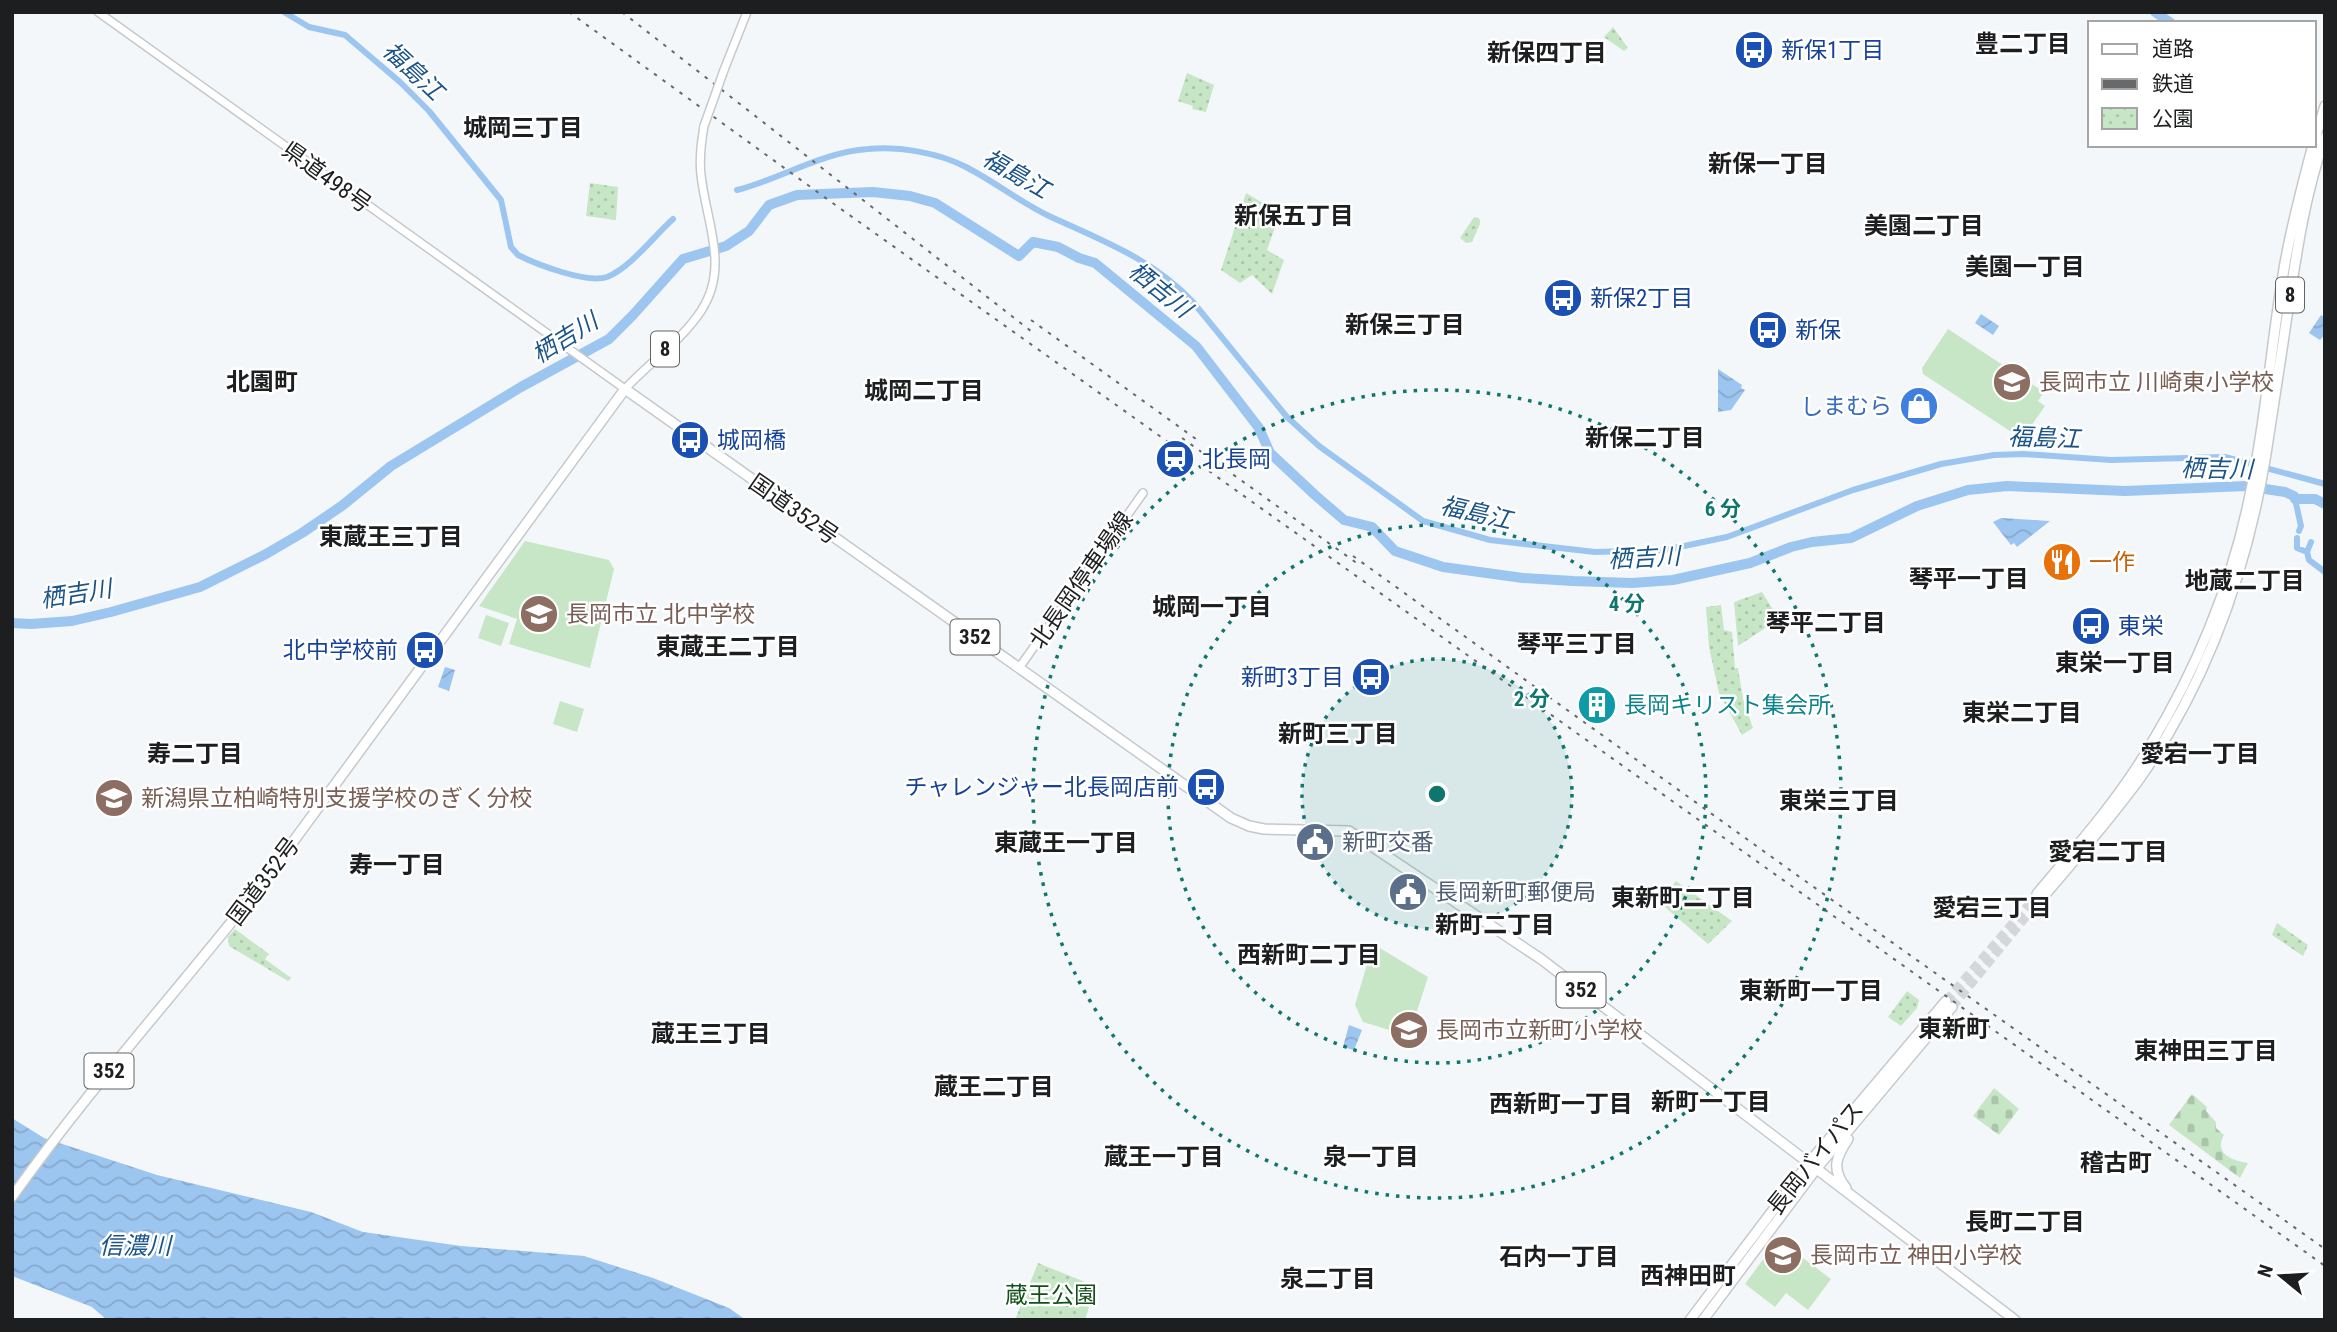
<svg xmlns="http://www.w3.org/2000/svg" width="2337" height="1332" font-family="'Roboto Condensed','Noto Sans JP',sans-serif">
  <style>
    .cemetery { fill: url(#cemetery-stones) }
    .park { fill: url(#park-dots) }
    .pitch { fill: #c6e6c6 }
    .water { fill: url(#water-waves) }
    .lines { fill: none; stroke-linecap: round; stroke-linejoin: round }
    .canal { stroke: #9cc5f0; stroke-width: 6 }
    .river { stroke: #9cc5f0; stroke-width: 10 }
    .highway-tunnel { stroke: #d4d6d9; stroke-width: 9; stroke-dasharray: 9 4.5; stroke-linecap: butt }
    .secondary-casing { stroke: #c6c9cc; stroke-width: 10 }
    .primary-casing { stroke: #c6c9cc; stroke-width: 10 }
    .highway-casing { stroke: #c6c9cc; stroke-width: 12 }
    .secondary { stroke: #fff; stroke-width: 7 }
    .primary { stroke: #fff; stroke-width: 7 }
    .highway { stroke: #fff; stroke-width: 9 }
    .rail { stroke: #67696b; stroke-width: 2; stroke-dasharray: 3.5 7; stroke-linecap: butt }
    .primary-bridge-casing { stroke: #c6c9cc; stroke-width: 10; stroke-linecap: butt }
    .primary-bridge { stroke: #fff; stroke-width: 7 }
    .ring { fill: none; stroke: #0f766e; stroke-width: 3.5; stroke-dasharray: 3.5 7 }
    .labels { text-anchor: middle; stroke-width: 5; stroke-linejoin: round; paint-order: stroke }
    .shield { fill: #fff; stroke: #616262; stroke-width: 2 }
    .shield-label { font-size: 21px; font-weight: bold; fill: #1d1e1f }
    .transit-label { font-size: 23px; fill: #164399; stroke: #fff; text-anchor: start }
    .street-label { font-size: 23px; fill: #1d1e1f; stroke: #fff }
    .education-label { font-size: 23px; fill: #785e54; stroke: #fff; text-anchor: start }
    .shop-label { font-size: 23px; fill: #366cbe; stroke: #fff; text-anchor: end }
    .food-label { font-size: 23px; fill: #c56008; stroke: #fff; text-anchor: start }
    .culture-label { font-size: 23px; fill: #0d838f; stroke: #fff; text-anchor: start }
    .service-label { font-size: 23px; fill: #4e5e75; stroke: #fff; text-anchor: start }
    .park-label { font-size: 23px; fill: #125019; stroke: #fff }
    .neighbourhood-label { font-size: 24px; font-weight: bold; fill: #1d1e1f; stroke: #fff }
    .water-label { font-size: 24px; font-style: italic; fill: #1a5489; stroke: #fff }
    .centre { fill: #0f766e; stroke: #fff; stroke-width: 3.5 }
    .ring-label { font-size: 21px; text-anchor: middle; font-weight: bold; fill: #0f766e; stroke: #fff; stroke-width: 5; stroke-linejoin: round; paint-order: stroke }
  </style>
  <defs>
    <pattern id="cemetery-stones" width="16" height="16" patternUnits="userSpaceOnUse" patternTransform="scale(1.75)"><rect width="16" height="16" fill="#c6e6c6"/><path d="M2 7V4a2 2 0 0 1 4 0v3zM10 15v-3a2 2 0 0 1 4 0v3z" fill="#aac5aa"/></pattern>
    <pattern id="park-dots" width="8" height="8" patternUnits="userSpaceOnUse" patternTransform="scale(1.75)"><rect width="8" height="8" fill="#c6e6c6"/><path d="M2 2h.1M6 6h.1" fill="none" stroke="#aac5aa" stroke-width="1.8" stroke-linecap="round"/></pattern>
    <pattern id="water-waves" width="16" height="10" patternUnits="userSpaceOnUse" patternTransform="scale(1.75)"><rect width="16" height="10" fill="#9cc5f0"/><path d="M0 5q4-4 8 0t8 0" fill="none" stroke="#86a9cd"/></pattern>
  </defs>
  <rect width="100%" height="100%" fill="#f4f7fa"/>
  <path class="cemetery" d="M1994 1088 2019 1109 1999 1135 1973 1116Z
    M2192 1094 2207 1107 2206 1111 2216 1122V1128L2224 1135C2213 1154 2233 1161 2248 1163L2240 1178 2169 1125Z"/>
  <path class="park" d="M1613 27 1628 48 1624 51 1604 37Z
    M1187 73 1214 85 1206 112 1192 109 1193 106 1178 101Z
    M590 183 618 187 616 220 586 216Z
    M1246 193 1280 213 1267 250 1284 260 1272 294 1252 275 1240 283 1221 270Z
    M1474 217 1479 218 1480 224 1472 242 1466 243 1460 238Z
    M1762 592 1779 619 1738 646 1734 602Z
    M1721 605 1724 630 1732 632 1735 668H1738L1743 699 1753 728 1742 735 1719 693 1709 647 1706 607Z
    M1676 881 1732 921 1708 944 1659 902Z
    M2277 923 2308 945 2303 956 2272 935Z
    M235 929 269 954 265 959 291 978 288 981 229 946 228 937Z
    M1907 991 1919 1000 1917 1008 1901 1026 1888 1017Z
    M1038 1263 1095 1286 1085 1320H1015Z"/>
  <path class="pitch" d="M1948 329 2044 392 2038 401 2045 406 2022 439 1923 374 1922 368Z
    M525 541 609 560 614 569 590 668 509 644 517 619 479 606Z
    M486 615 509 623 501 646 478 638Z
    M560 701 584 709 577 732 553 724Z
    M1373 944 1428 977 1409 1036 1363 1022 1355 1005Z
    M1778 1239 1831 1279 1808 1310 1786 1293 1775 1307 1745 1284Z"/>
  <path class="water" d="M1981 314 1999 326 1993 335 1975 323Z
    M2321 315 2325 318V334L2320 340 2309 333Z
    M1718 369 1742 385 1741 388 1745 390 1731 410 1718 412Z
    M2001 518 2050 521 2017 547 2014 543 2011 545 1993 522Z
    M445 667 455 670 449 691 438 687Z
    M1349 1025 1362 1030 1354 1050 1343 1047Z
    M12 1118 44 1138 157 1175 311 1212 363 1232 461 1246 584 1256 653 1278 729 1308 746 1320H107L92 1307 12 1276Z"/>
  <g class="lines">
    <path class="canal" d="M284 12 309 27 345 35 400 82 429 111 501 200 511 247 518 255C536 264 587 284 607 277 630 268 654 236 673 219
      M737 190C781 179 822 152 868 149 899 146 939 153 966 167 995 182 1020 202 1049 216 1101 240 1153 259 1193 302L1287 417 1319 446 1423 521 1490 540 1595 552 1665 550 1727 537 1853 490 1941 464 1994 455 2024 454 2111 460 2225 457 2325 484
      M2295 499 2301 526 2299 531
      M2297 538V548L2307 552
      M2311 542 2307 552 2309 560 2325 572"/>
    <path class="river" d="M2155 12 2171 23
      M12 623 31 624 72 621 111 612 200 587 266 554 302 533 343 505 391 466 521 387 609 339 633 315 683 259 726 246 749 231 769 205 797 195 873 192 910 196 935 203 1019 256 1033 242 1058 247 1079 258 1095 263 1196 346 1259 428 1270 453 1315 495 1344 520 1372 527 1395 551 1443 567 1523 578 1573 581 1632 583 1673 580 1750 563 1791 547 1812 542 1851 538 1917 506 1968 490 2007 486 2125 491 2246 486 2285 492 2294 496 2295 499H2315L2325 504"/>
    <path class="highway-tunnel" d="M1946 1001 2032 901
      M1952 1007 2028 914"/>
    <g class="secondary-casing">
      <path id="secondary" d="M98 12 625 389
        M1019 668 1143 493"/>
    </g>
    <g class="primary-casing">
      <path id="primary" d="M724 70 747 12
        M625 389C649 363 681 341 701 311 730 267 706 222 701 175 699 158 701 143 704 126"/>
    </g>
    <g class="highway-casing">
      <path id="highway" d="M2314 142 2325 106
        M2037 894C2077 846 2119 799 2150 746 2197 668 2232 584 2250 495 2266 421 2271 344 2284 269 2291 227 2302 186 2313 145
        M2036 905C2072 863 2108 822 2140 778 2207 682 2247 569 2266 454 2272 413 2279 371 2285 329 2295 264 2303 199 2325 137
        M1846 1188C1831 1169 1836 1157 1848 1139
        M12 1197C91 1086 182 986 265 880L625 389 1231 818 1249 826 1264 829 1349 831 1541 959 2015 1320
        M1690 1320 1808 1164 1946 1001
        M1703 1320 1816 1169 1952 1007"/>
    </g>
    <use href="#secondary" class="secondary"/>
    <use href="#primary" class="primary"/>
    <use href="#highway" class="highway"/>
    <path class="rail" d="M569 12 834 204 2325 1266
      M622 12 1036 335
      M1031 320 1196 439
      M1182 438 1358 564
      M1353 556 1794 873 2325 1249"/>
    <g class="primary-bridge-casing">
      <path id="primary-bridge" d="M704 126 724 70"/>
    </g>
    <use href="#primary-bridge" class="primary-bridge"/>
  </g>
  <circle cx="1437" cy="794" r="135" fill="#0f766e" fill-opacity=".12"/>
  <g class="ring">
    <circle cx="1437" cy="794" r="135"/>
    <circle cx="1437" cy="794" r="269"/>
    <circle cx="1437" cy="794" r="404"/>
  </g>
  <defs>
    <g id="bus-disc" transform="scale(2.0125)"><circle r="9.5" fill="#1a4fb4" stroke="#fff"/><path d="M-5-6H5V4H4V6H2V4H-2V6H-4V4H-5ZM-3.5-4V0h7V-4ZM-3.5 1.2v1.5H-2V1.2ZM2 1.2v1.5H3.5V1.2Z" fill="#fff"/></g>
    <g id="school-disc" transform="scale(2.0125)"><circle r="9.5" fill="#8d6e63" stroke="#fff"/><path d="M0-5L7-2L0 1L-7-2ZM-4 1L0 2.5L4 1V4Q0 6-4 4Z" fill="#fff"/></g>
    <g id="shop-disc" transform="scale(2.0125)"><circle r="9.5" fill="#3f7fe0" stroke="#fff"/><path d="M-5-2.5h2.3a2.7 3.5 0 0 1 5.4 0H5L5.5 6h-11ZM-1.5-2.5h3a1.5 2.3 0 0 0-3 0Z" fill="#fff"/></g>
    <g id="station-disc" transform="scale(2.0125)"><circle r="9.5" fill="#1a4fb4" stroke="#fff"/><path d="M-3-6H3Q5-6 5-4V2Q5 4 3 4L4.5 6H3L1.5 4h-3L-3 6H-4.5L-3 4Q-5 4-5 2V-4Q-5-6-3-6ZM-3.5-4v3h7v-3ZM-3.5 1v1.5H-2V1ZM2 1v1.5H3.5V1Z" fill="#fff"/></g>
    <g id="restaurant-disc" transform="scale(2.0125)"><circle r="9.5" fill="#e8710a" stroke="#fff"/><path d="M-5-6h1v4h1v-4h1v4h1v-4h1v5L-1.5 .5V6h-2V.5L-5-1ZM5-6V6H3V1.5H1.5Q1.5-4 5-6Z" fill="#fff"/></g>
    <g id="building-disc" transform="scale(2.0125)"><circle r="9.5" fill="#0f9aa8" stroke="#fff"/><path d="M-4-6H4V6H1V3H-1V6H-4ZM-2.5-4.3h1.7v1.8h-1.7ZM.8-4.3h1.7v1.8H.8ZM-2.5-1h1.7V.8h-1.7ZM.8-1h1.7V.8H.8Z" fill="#fff"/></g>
    <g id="civic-disc" transform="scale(2.0125)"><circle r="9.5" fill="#5c6f8a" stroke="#fff"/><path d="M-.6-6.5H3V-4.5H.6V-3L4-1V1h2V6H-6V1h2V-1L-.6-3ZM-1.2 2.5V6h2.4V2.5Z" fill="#fff"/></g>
  </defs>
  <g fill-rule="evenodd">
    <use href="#bus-disc" x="1754" y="50"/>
    <use href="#bus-disc" x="1563" y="298"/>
    <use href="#bus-disc" x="1768" y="330"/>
    <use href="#school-disc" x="2012" y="382"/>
    <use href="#shop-disc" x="1919" y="406"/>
    <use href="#bus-disc" x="690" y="440"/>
    <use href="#station-disc" x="1175" y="459"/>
    <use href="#restaurant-disc" x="2062" y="562"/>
    <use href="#school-disc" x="539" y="614"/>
    <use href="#bus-disc" x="2091" y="626"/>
    <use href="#bus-disc" x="425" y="650"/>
    <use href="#bus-disc" x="1371" y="677"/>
    <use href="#building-disc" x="1597" y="705"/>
    <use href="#bus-disc" x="1206" y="787"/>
    <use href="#school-disc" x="114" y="798"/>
    <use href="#civic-disc" x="1315" y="842"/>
    <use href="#civic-disc" x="1408" y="892"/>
    <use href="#school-disc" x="1409" y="1030"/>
    <use href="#school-disc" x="1783" y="1255"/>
  </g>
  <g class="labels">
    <g class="shield">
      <rect x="2276" y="277.5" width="28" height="35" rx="5"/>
      <rect x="651" y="331.5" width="28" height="35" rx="5"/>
      <rect x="950.5" y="619.5" width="49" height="35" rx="5"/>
      <rect x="1556.5" y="972.5" width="49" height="35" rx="5"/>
      <rect x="84.5" y="1053.5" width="49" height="35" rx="5"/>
    </g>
    <g class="shield-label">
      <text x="2290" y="302">8</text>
      <text x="665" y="356">8</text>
      <text x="975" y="644">352</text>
      <text x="1581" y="997">352</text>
      <text x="109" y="1078">352</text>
    </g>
    <g class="transit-label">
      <text x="1781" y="58">新保1丁目</text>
      <text x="1590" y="306">新保2丁目</text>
      <text x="1795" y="338">新保</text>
      <text x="717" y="448">城岡橋</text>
      <text x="1202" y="467">北長岡</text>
      <text x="2118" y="634">東栄</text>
      <text x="398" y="658" text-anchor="end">北中学校前</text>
      <text x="1344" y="685" text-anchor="end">新町3丁目</text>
      <text x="1179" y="795" text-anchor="end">チャレンジャー北長岡店前</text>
    </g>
    <g class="street-label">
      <text transform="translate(327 177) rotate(36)" y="8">県道498号</text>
      <text transform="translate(794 509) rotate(35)" y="8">国道352号</text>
      <text transform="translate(1081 580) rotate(-55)" y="8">北長岡停車場線</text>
      <text transform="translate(263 881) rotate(-53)" y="8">国道352号</text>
      <text transform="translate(1815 1158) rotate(-51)" y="8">長岡バイパス</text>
    </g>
    <g class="education-label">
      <text x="2039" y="390">長岡市立 川崎東小学校</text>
      <text x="566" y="622">長岡市立 北中学校</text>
      <text x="141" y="806">新潟県立柏崎特別支援学校のぎく分校</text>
      <text x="1436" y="1038">長岡市立新町小学校</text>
      <text x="1810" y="1263">長岡市立 神田小学校</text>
    </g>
    <g class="shop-label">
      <text x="1892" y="414">しまむら</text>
    </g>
    <g class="food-label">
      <text x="2089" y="570">一作</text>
    </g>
    <g class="culture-label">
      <text x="1624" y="713">長岡キリスト集会所</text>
    </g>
    <g class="service-label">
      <text x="1342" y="850">新町交番</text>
      <text x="1435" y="900">長岡新町郵便局</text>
    </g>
    <g class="park-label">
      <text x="1051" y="1303">蔵王公園</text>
    </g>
    <g class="neighbourhood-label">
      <text x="2023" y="52">豊二丁目</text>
      <text x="1547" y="61">新保四丁目</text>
      <text x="523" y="136">城岡三丁目</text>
      <text x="1768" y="172">新保一丁目</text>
      <text x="1294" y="224">新保五丁目</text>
      <text x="1924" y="234">美園二丁目</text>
      <text x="2025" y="275">美園一丁目</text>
      <text x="1405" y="333">新保三丁目</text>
      <text x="262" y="390">北園町</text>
      <text x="924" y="399">城岡二丁目</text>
      <text x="1645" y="446">新保二丁目</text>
      <text x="391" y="545">東蔵王三丁目</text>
      <text x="1969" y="587">琴平一丁目</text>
      <text x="2245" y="589">地蔵二丁目</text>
      <text x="1212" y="615">城岡一丁目</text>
      <text x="1826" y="631">琴平二丁目</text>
      <text x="1577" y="652">琴平三丁目</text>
      <text x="728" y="655">東蔵王二丁目</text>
      <text x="2115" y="671">東栄一丁目</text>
      <text x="2022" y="721">東栄二丁目</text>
      <text x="1338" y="742">新町三丁目</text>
      <text x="195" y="762">寿二丁目</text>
      <text x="2200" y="762">愛宕一丁目</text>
      <text x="1839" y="809">東栄三丁目</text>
      <text x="1066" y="851">東蔵王一丁目</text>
      <text x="2108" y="860">愛宕二丁目</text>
      <text x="397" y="873">寿一丁目</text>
      <text x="1683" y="906">東新町二丁目</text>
      <text x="1992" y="916">愛宕三丁目</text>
      <text x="1495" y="933">新町二丁目</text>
      <text x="1309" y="963">西新町二丁目</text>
      <text x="1811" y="999">東新町一丁目</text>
      <text x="1954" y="1037">東新町</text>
      <text x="711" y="1042">蔵王三丁目</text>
      <text x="2206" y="1059">東神田三丁目</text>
      <text x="994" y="1095">蔵王二丁目</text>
      <text x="1711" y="1110">新町一丁目</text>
      <text x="1561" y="1112">西新町一丁目</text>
      <text x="1164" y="1165">蔵王一丁目</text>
      <text x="1371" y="1165">泉一丁目</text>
      <text x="2116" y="1171">稽古町</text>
      <text x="2025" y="1230">長町二丁目</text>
      <text x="1559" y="1265">石内一丁目</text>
      <text x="1688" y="1284">西神田町</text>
      <text x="1328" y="1287">泉二丁目</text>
    </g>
    <g class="water-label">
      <text transform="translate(413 71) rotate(43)" y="8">福島江</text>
      <text transform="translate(1016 174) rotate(30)" y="8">福島江</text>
      <text transform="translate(1160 290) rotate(39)" y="8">栖吉川</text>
      <text transform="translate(565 338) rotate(-32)" y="8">栖吉川</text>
      <text transform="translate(2044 438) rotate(2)" y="8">福島江</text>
      <text transform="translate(2217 469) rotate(1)" y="8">栖吉川</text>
      <text transform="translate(1476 513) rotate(13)" y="8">福島江</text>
      <text transform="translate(1644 558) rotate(-3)" y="8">栖吉川</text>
      <text transform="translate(76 594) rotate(-9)" y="8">栖吉川</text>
      <text x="135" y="1254">信濃川</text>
    </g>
  </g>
  <circle cx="1437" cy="794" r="10" class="centre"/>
  <g class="ring-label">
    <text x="1723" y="516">6 分</text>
    <text x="1627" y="611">4 分</text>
    <text x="1532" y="706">2 分</text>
  </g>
  <rect width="2337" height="1332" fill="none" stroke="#1d1e1f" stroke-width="28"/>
  <rect x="2088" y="21" width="228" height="126" fill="#ffffff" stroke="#a5a5a5" stroke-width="2"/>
  <rect x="2102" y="44" width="35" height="10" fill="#ffffff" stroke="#a5a5a5" stroke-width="2"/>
  <text x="2152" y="56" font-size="21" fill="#1d1e1f">道路</text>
  <rect x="2102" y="79" width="35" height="10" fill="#67696b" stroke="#a5a5a5" stroke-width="2"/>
  <text x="2152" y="91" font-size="21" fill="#1d1e1f">鉄道</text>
  <rect x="2102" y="108" width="35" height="21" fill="url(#park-dots)" stroke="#a5a5a5" stroke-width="2"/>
  <text x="2152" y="126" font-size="21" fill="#1d1e1f">公園</text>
  <g transform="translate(2281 1276) rotate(288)" stroke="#ffffff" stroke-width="5" paint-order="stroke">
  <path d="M0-5L12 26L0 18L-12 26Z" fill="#1d1e1f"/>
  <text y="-10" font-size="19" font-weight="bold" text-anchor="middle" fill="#1d1e1f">N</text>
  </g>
</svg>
